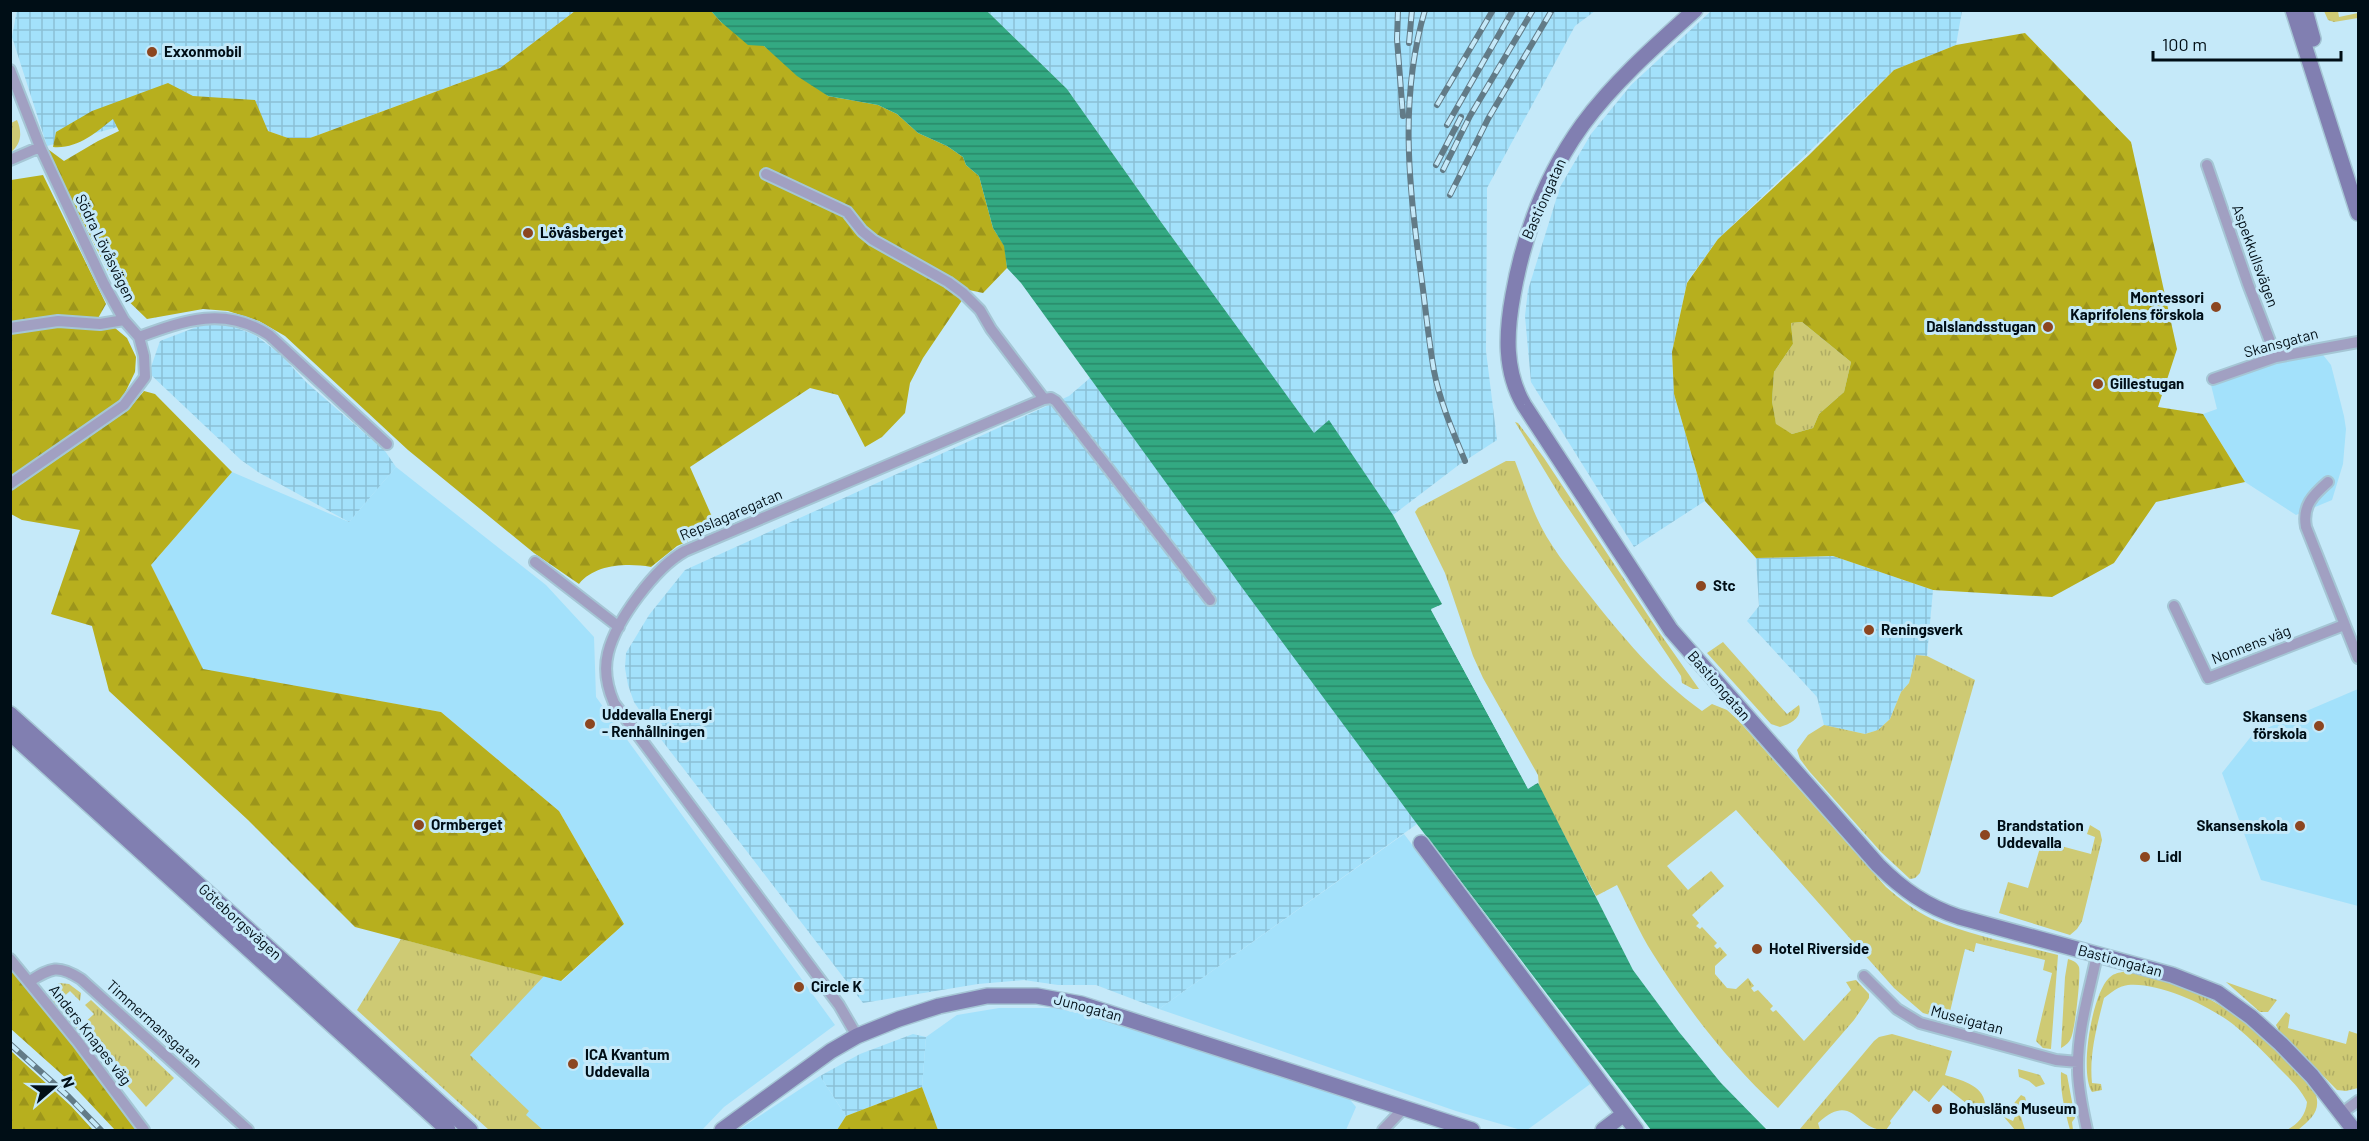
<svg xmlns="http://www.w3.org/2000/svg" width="2369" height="1141" font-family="Barlow,sans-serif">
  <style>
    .built { fill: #a3e1fb }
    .industrial { fill: url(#industrial-grid) }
    .grass { fill: url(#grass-tufts) }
    .forest { fill: url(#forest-firs); fill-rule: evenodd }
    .water { fill: url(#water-rules) }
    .pier { fill: #c5e9f9 }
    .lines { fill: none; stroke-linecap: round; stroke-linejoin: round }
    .street-casing { stroke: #a5c6d5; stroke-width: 14 }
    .secondary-casing { stroke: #a5c6d5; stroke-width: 18 }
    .street { stroke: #a1a0c2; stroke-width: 10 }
    .secondary { stroke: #817fb1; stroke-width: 15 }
    .rail-casing { stroke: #627b87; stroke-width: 6 }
    .rail { stroke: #c5e9f9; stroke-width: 4; stroke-dasharray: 11; stroke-linecap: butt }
    .poi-dot { fill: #8c4620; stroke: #c5e9f9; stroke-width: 2 }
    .labels { text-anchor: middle; stroke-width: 6; stroke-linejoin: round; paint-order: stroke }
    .poi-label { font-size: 15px; font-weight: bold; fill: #000e16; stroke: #c5e9f9; text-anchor: start }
    .street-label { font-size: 15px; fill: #000e16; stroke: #c5e9f9 }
  </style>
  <defs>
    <pattern id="industrial-grid" width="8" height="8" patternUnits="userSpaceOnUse" patternTransform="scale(1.5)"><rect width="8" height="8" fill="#a3e1fb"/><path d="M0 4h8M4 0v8" fill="none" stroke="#8bc0d6"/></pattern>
    <pattern id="grass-tufts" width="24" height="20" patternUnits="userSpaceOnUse" patternTransform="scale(1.5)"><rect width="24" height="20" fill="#ceca74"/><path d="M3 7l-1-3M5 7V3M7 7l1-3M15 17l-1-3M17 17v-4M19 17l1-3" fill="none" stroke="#afac64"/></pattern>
    <pattern id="forest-firs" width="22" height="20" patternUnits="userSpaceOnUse" patternTransform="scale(1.5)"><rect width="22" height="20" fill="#b7af1e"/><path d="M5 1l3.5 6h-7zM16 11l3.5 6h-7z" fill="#9c951b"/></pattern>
    <pattern id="water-rules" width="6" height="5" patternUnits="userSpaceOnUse" patternTransform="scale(1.5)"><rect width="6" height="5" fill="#33a982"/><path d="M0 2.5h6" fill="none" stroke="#298869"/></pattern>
  </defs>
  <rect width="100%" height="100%" fill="#c5e9f9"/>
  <path class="built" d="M2320 351 2331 365 2344 416 2346 429 2343 464 2332 500 2296 515 2245 482 2203 414 2217 409 2211 385 2279 360Z
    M396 467 546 585 594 637 596 697 835 1025 724 1107 702 1130H495L427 1069 521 970 562 981 624 924 559 811 441 712 203 670 151 565 232 472 349 522Z
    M2358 689V906L2261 880 2222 773 2253 734Z
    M1404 834 1593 1082 1527 1130H1521L1456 1111 1159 1009Z
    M999 1008H1058L1080 1012 1347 1096 1356 1107 1346 1130H938L922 1087 926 1037 957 1015Z
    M820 1076 846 1116 837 1130H738Z"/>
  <path class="industrial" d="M17 10 575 11 500 68 310 138H288L268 131 118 127 47 146 12 37Z
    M987 11H1595L1575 26 1487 188 1486 351 1497 440 1460 464 1393 515 1329 421 1314 434 1161 222 1067 89Z
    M1711 11H1962L1956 45 1894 70 1718 239 1687 282 1672 352 1674 394 1705 501 1634 547 1531 382 1525 316 1528 290 1560 187 1591 134 1631 85Z
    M207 323 229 325 255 335 280 354 307 383 385 451 396 467 349 522 258 472 241 460 149 373 160 341Z
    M1090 378 1417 824 1159 1009 1096 985H1058L1024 980 978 984 863 1003 644 717 634 702 628 685 625 668 626 653 649 615 685 570 1069 396Z
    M1833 556 1933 590 1927 656 1916 655 1909 683 1901 692 1890 719 1878 730 1865 734 1824 725 1817 697 1747 621 1759 606 1756 558Z
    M913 1034 926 1037 922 1087 846 1116 820 1076 860 1054Z"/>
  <path class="grass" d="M2324 11H2338L2339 17 2358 13V18L2334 22 2328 20Z
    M17 120C22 132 22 143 11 152V123Z
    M1802 322 1851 362 1844 392 1819 414 1813 428 1792 434 1776 425 1772 401 1774 372 1793 344 1791 323Z
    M1515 422 1518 423 1544 458 1659 632 1699 689H1693L1682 683 1681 676 1668 656 1560 496Z
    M1506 461H1515C1522 479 1528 498 1536 516 1548 544 1569 569 1587 592 1621 635 1657 679 1702 711L1712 704 1727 710 1738 720 1886 887C1900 899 1915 911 1932 919 1971 936 2016 944 2058 955L2051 1049 2043 1048 2036 1041 2052 973 2043 970 2045 960 1976 943 1974 952 1965 949 1948 1020 1923 1013 1894 988 1736 810 1667 866 1688 890 1711 871 1724 886 1692 915 1699 923 1696 926 1700 929 1702 927 1717 943 1714 946 1717 949 1720 947 1727 955 1715 966V974L1727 988 1736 989 1748 978 1754 986 1751 988 1754 992 1758 990 1773 1006 1770 1009 1773 1012 1776 1010 1804 1041 1851 990 1846 982 1856 980 1869 994V998L1854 1020 1778 1108C1729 1063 1688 1010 1653 954 1639 932 1629 908 1617 885L1596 896 1539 787 1538 775 1483 678 1473 656 1445 573 1415 512 1418 508Z
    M1723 642 1787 714 1799 705C1803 717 1791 724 1780 727L1771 724 1707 653Z
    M1916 655 1927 656 1975 680 1920 873 1915 878 1910 879 1881 852 1809 771 1800 759 1797 750 1808 735 1824 725 1865 734 1878 730 1890 719 1901 692 1909 683Z
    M2090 825 2100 831 2102 840 2082 921 2077 929 2070 935 1999 913 2008 882 2028 888 2042 841 2091 854 2095 837 2087 834Z
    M401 939 544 976 470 1055 529 1111 526 1115 543 1130H489L357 1010Z
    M2068 959C2072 960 2077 962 2079 967 2081 975 2075 1030 2071 1038 2069 1043 2066 1045 2061 1048L2065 977Z
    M2122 972C2136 971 2148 976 2162 980 2226 997 2273 1043 2315 1092 2322 1111 2311 1119 2298 1130H2287C2298 1124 2306 1115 2307 1102 2300 1088 2289 1078 2278 1067 2264 1052 2250 1038 2234 1025 2210 1006 2159 982 2128 985 2118 986 2111 993 2104 998 2097 1026 2089 1054 2092 1083L2101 1084 2102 1090 2092 1092C2079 1072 2092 994 2109 978 2113 974 2117 973 2122 972Z
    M2226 982 2277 1000 2268 1012H2260Z
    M59 983 69 984 81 993 80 1001 70 991 58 1002 80 1027 94 1014 85 1005 91 1000 174 1078 146 1107 50 998V990Z
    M2286 1012 2290 1015 2288 1028 2346 1044 2349 1031 2358 1034V1088L2346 1091 2337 1090 2279 1031 2276 1025Z
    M1892 1034 1952 1051 1945 1075C1968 1082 1991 1088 1984 1117L1943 1085 1929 1102 1914 1090 1890 1121 1891 1123 1886 1130C1855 1131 1854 1090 1818 1123L1820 1130 1800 1129 1874 1041 1879 1037Z
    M2018 1069 2040 1075 2045 1084 2036 1087 2029 1081 2019 1077Z
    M2061 1072 2067 1075 2075 1118 2072 1122 2073 1130H2070C2065 1111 2060 1092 2061 1072Z
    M2021 1095 2025 1097 2028 1107 2019 1110 2025 1130H2015L2004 1117 2013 1121 2017 1112 2010 1108Z"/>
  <path class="forest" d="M575 11H711L721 22 764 46 828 96 878 105 897 114 918 133 947 146 963 157 966 165 979 176 993 228 1005 247 1007 268 983 293 969 290 923 358 910 383 905 413 882 437 865 447 838 395 810 388 690 467 717 528 677 546 651 567C627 563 595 564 579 584L534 553 408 450 285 336 259 321 228 311 203 309 147 319 118 291 45 147 64 161 98 141 119 131 113 119C95 133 78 149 53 147L56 132 92 111 168 83 193 96 255 100 268 131 288 138H310L500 68Z
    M2025 33 2131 142 2177 349 2158 407 2203 414 2245 482 2156 502 2114 563 2052 597 1933 590 1833 556 1756 558 1705 501 1674 394 1672 352 1687 283 1718 239 1809 155 1894 70 1956 45ZM1802 322 1851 362 1844 392 1819 414 1813 428 1792 434 1776 424 1772 401 1774 372 1793 344 1791 323Z
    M43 175 106 304 97 320 11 324V180Z
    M60 326 115 328 127 338 136 357 135 372 122 399 11 478 10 333Z
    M144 391 155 394 232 472 151 565 203 669 441 712 559 811 624 924 561 981 355 927 248 820 109 691 92 626 51 614 80 530 22 520 11 514V491L128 410Z
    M10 966 85 1059 139 1130H115L67 1079 11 1029Z
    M11 1051 71 1106 93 1130H11Z
    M922 1087 938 1130H837L846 1116Z"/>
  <path class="water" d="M711 11H987L1067 89 1161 222 1314 433 1329 420 1333 426 1393 515 1442 604 1431 610 1528 788 1538 783 1633 970 1679 1032 1721 1083 1767 1130H1651L1417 824 1246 593 1021 283 1007 268 1004 246 993 228 979 176 966 165 963 157 947 146 918 133 897 114 878 105 828 96 797 76 764 46 748 45 721 22Z"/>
  <path class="pier" d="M1438 606 1439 608 1435 610 1529 785 1533 783 1534 785 1528 789 1431 609Z"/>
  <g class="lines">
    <g class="street-casing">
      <path id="street" d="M10 70 40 147 104 284 124 320 139 337 144 356 145 377 124 405 10 484
        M10 160 40 147
        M2207 165 2248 284 2276 357
        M766 174 847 212 862 231 873 240 948 282 963 293 980 310 991 329 1044 399
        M10 328 58 321 100 324 124 320
        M139 337C185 320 225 306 269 335L387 444
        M2213 379 2276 357 2358 342
        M2328 482C2313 495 2302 506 2306 527L2358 658
        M535 562 619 627
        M2174 606 2208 678 2344 625
        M10 959 78 1042 144 1130
        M1864 976 1897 1009 1920 1023 2056 1060 2078 1062
        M30 981C51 968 58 964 81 979L248 1130
        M857 1036 839 1005 614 703C607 687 604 669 608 653 616 620 656 567 685 551L1044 399 1051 398 1056 401 1210 600
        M2342 1113 2358 1101
        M1383 1130 1404 1108
        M2087 1130C2083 1111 2078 1090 2078 1070 2077 1032 2089 993 2097 955"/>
    </g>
    <g class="secondary-casing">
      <path id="secondary" d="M1695 10C1656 45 1614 82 1583 124 1546 175 1524 233 1513 295 1506 333 1504 371 1524 405L1671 630 1878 865C1903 890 1926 906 1959 917L2172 975 2218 993 2251 1017 2281 1044 2312 1076 2354 1130
        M2293 10 2358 213
        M2305 10 2313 39
        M10 714 470 1130
        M10 733 448 1130
        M1421 843 1636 1130
        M722 1130 831 1051 857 1036 899 1019 939 1006 987 996H1037L1081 1004 1472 1130
        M1603 1130 1624 1114"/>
    </g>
    <use href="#street" class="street"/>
    <use href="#secondary" class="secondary"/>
    <g class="rail-casing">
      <path id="rail" d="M1398 10 1397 39 1403 116
        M1425 10C1400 95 1408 181 1420 267 1425 302 1428 337 1434 371 1440 402 1453 432 1465 461
        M1409 43 1412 10
        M1437 105 1493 10
        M1447 125 1513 10
        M1436 165 1461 117
        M1443 170 1470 116 1533 10
        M1450 195 1488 119 1552 10
        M10 1044 69 1097 101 1130"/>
    </g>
    <use href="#rail" class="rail"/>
  </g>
  <g class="poi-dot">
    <circle cx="152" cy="52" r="6"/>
    <circle cx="528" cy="233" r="6"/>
    <circle cx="2216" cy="307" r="6"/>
    <circle cx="2048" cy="327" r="6"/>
    <circle cx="2098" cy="384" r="6"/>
    <circle cx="1701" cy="586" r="6"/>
    <circle cx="1869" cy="630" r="6"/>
    <circle cx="590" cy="724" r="6"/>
    <circle cx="2319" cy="726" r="6"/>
    <circle cx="419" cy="825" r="6"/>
    <circle cx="2300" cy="826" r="6"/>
    <circle cx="1985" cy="835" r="6"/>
    <circle cx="2145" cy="857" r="6"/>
    <circle cx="1757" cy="949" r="6"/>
    <circle cx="799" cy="987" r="6"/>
    <circle cx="573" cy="1064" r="6"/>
    <circle cx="1937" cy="1109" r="6"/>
  </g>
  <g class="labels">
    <g class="poi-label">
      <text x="164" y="57">Exxonmobil</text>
      <text x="540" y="238">Lövåsberget</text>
      <text x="2204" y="303" text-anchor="end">Montessori<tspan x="2204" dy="17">Kaprifolens förskola</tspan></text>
      <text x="2036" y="332" text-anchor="end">Dalslandsstugan</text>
      <text x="2110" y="389">Gillestugan</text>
      <text x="1713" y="591">Stc</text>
      <text x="1881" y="635">Reningsverk</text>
      <text x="602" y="720">Uddevalla Energi<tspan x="602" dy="17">- Renhållningen</tspan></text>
      <text x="2307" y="722" text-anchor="end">Skansens<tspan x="2307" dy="17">förskola</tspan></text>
      <text x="431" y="830">Ormberget</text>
      <text x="1997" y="831">Brandstation<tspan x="1997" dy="17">Uddevalla</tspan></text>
      <text x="2288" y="831" text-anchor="end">Skansenskola</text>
      <text x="2157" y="862">Lidl</text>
      <text x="1769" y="954">Hotel Riverside</text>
      <text x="811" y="992">Circle K</text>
      <text x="585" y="1060">ICA Kvantum<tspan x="585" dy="17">Uddevalla</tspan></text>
      <text x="1949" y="1114">Bohusläns Museum</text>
    </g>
    <g class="street-label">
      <text transform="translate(1544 199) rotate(-66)" y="5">Bastiongatan</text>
      <text transform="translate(105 248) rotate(64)" y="5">Södra Lövåsvägen</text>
      <text transform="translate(2255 256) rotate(70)" y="5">Aspekkullsvägen</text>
      <text transform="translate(2281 343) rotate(-15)" y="5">Skansgatan</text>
      <text transform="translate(731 515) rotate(-23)" y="5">Repslagaregatan</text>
      <text transform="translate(2251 645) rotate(-21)" y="5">Nonnens väg</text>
      <text transform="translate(1719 686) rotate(49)" y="5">Bastiongatan</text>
      <text transform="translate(240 922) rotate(42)" y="5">Göteborgsvägen</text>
      <text transform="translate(2120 961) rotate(15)" y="5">Bastiongatan</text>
      <text transform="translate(1088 1008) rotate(15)" y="5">Junogatan</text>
      <text transform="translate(1967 1020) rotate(15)" y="5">Museigatan</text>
      <text transform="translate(154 1024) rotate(42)" y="5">Timmermansgatan</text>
      <text transform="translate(90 1035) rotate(52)" y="5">Anders Knapes väg</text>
    </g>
  </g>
  <rect width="2369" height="1141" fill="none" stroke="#000e16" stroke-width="24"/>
  <g transform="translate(54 1087) rotate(70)" stroke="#c5e9f9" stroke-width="4.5" paint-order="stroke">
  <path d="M0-4.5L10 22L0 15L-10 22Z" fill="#000e16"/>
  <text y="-9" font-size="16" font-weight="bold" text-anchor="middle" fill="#000e16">N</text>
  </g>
  <path d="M2153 51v9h188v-9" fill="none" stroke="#000e16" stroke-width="3"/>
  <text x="2162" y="51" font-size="18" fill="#000e16" stroke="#c5e9f9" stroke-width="4.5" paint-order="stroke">100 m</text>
</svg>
